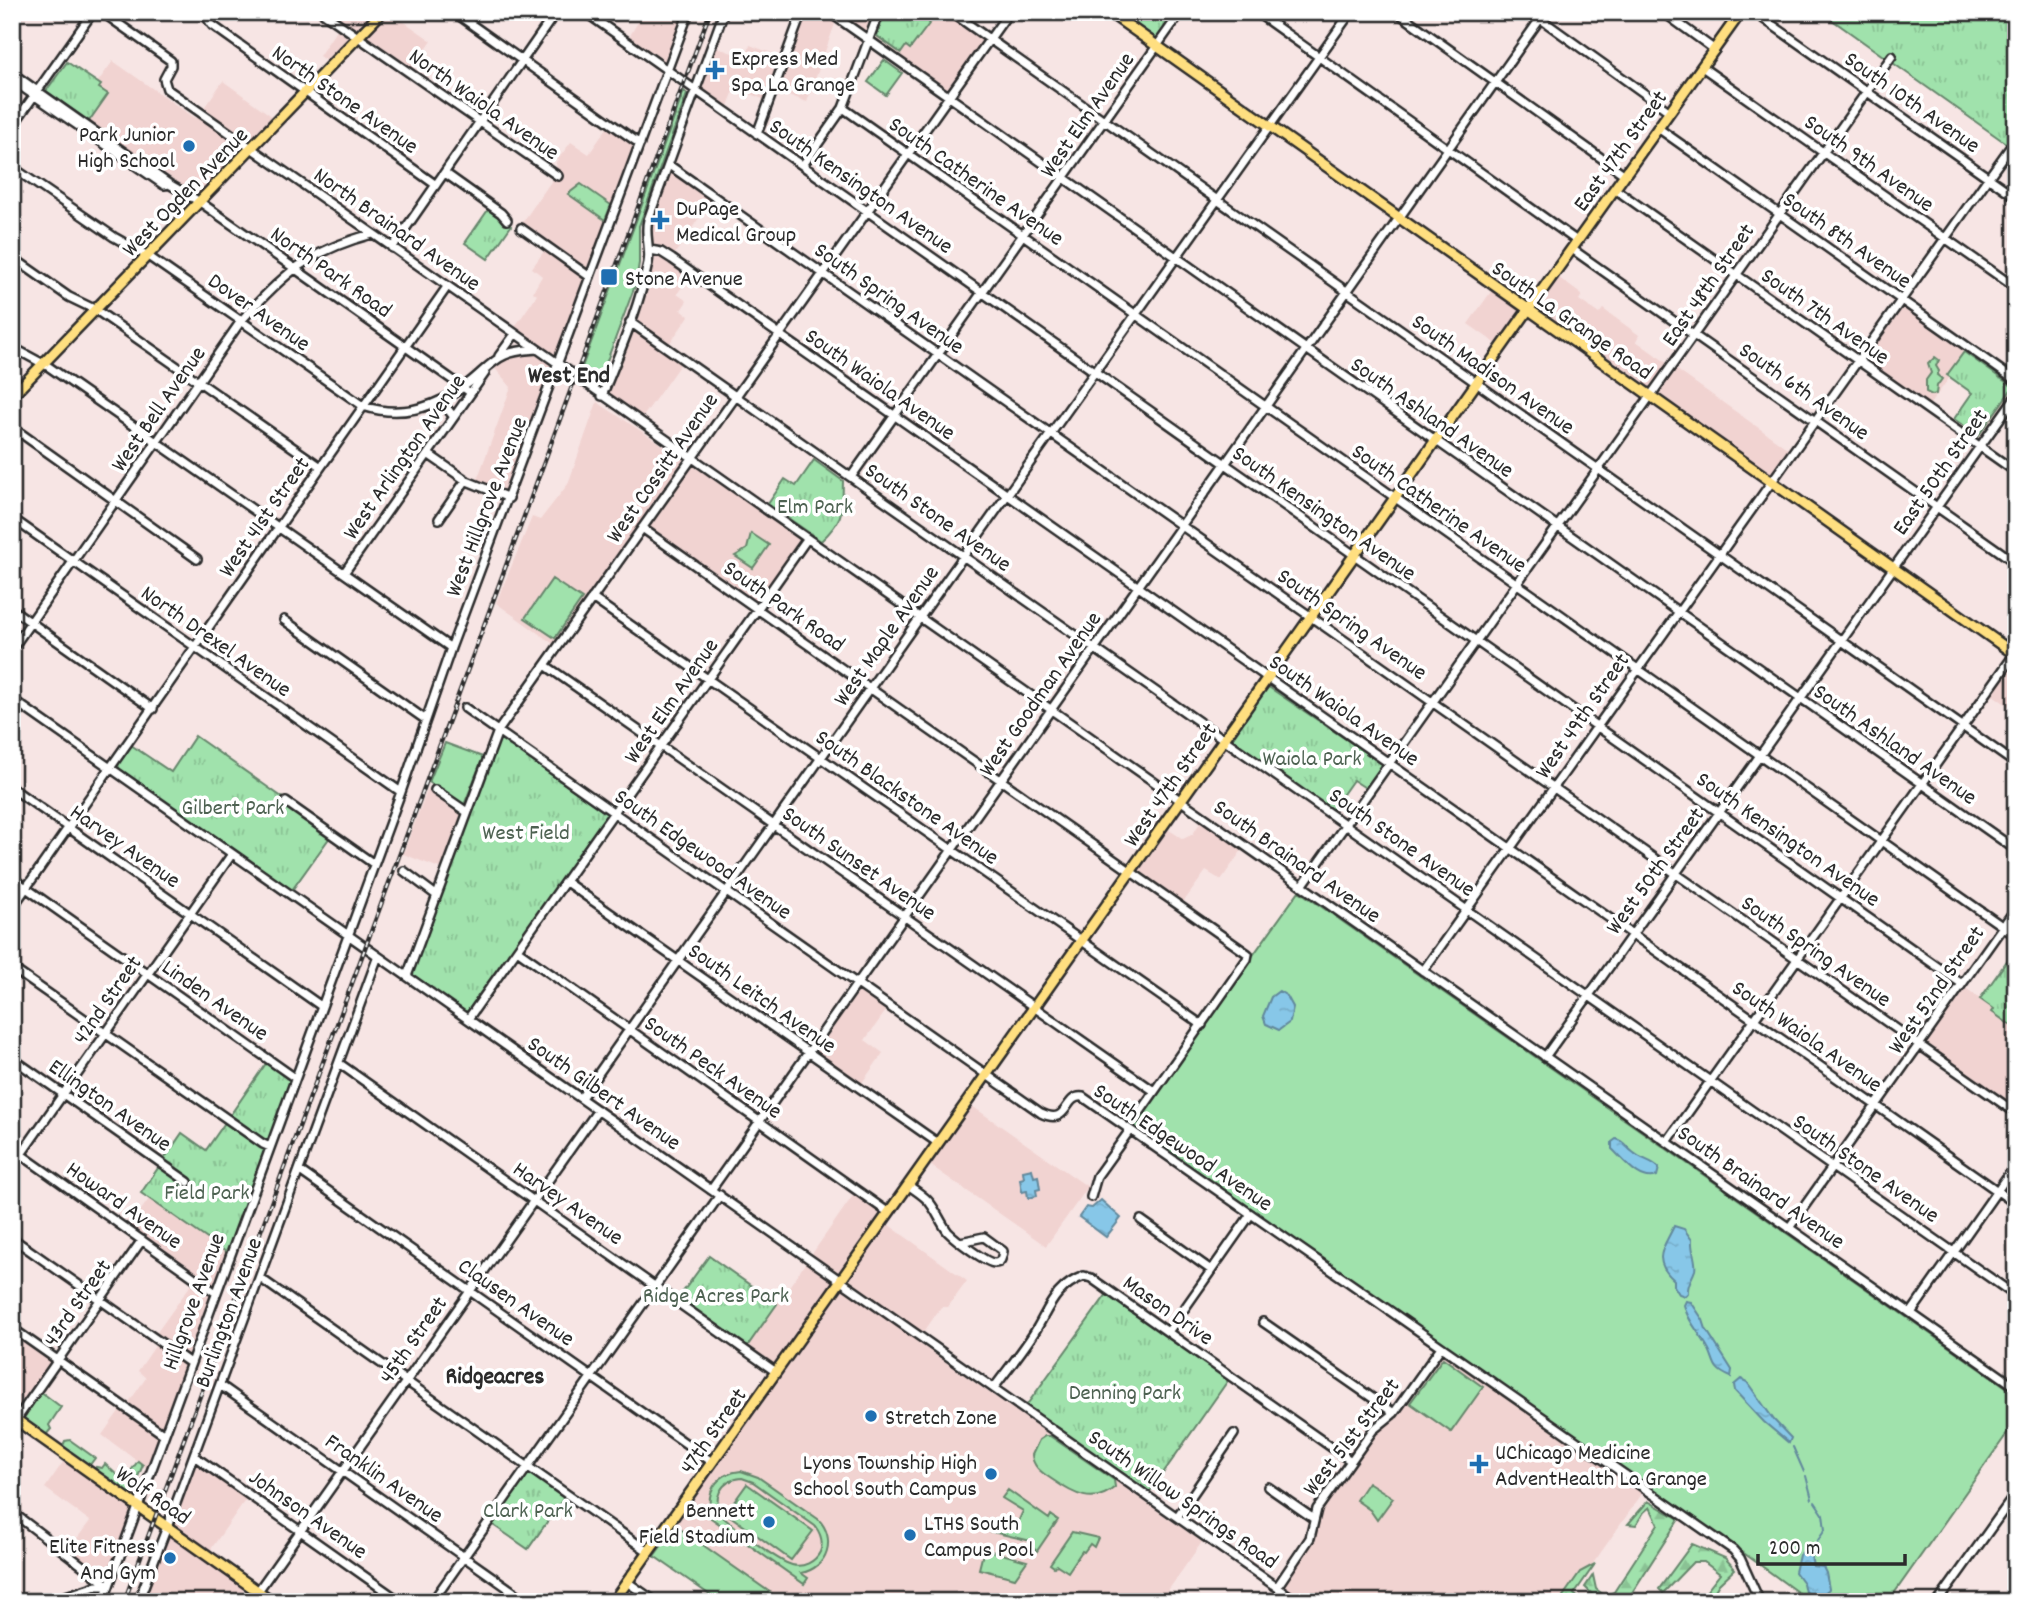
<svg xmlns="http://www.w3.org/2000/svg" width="2028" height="1614" font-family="Dekko,sans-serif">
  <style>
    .built { fill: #f1d3d1 }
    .grass { fill: #a0e2ac; stroke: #66866c; stroke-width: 2; fill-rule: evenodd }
    .forest { fill: url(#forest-firs); stroke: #66866c; stroke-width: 2 }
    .park { fill: url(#park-tufts); stroke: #66866c; stroke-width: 2 }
    .water { fill: url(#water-ripples); stroke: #62899c; stroke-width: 2 }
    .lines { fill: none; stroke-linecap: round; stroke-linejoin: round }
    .stream { stroke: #62899c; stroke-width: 2 }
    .minor-casing { stroke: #2b2b2b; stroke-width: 12 }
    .major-casing { stroke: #2b2b2b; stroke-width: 14 }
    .minor { stroke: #fff; stroke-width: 7 }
    .major { stroke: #ffdf80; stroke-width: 9 }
    .rail-casing { stroke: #2b2b2b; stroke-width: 4.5 }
    .rail { stroke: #fff; stroke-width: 2; stroke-dasharray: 5; stroke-linecap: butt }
    .poi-dot { fill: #1f6fb2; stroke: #fff; stroke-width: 2.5 }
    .labels { text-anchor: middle; stroke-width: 7; stroke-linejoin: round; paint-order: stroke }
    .poi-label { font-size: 23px; fill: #2b2b2b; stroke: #fff; text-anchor: start }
    .street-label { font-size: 23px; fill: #2b2b2b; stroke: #fff }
    .park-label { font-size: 23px; fill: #4e6252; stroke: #fff }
    .neighbourhood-label { font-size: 24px; font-weight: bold; fill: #2b2b2b; stroke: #fff }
  </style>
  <defs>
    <pattern id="forest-firs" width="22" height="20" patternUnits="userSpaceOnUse" patternTransform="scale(1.75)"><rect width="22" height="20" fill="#a0e2ac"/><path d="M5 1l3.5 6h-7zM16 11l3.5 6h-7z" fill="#8ac294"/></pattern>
    <pattern id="park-tufts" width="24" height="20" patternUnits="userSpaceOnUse" patternTransform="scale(1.75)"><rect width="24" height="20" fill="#a0e2ac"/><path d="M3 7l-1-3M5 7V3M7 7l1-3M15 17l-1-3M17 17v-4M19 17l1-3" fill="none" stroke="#8ac294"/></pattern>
    <pattern id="water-ripples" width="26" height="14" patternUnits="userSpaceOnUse" patternTransform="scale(1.75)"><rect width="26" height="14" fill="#87c7e8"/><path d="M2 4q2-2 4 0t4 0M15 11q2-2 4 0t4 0" fill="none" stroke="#75abc7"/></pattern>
  </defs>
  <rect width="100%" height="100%" fill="#f7e5e4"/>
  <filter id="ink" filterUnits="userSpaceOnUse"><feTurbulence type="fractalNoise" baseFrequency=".0143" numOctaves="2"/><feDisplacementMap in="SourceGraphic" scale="14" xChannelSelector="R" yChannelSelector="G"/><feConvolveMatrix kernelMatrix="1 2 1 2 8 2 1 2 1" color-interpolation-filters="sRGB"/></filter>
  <g filter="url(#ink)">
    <path class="built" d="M323 12H381L332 65 319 56 340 25Z
      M385 12H390L432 41 411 71 362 37Z
      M644 12H685L666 66 628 39Z
      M804 12H825L836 21 807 102 775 90Z
      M831 12H878L868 39Z
      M883 12H943L985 42 948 92 873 39Z
      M750 45 784 58 768 101 735 88 726 111 697 90 713 46 746 58Z
      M113 61 196 119 223 81 277 120 203 196 174 180 46 91 67 62 97 83Z
      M609 125 637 145 590 274 520 226 557 173 556 162 571 142 589 154Z
      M669 166 713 197 672 258 651 249 648 221Z
      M547 247 588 277 558 362 512 331 537 295 533 292 542 276 532 268Z
      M650 251 661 252 691 274 677 294 687 301 681 310 689 316 667 347 632 322Z
      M1555 275 1582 295 1579 300 1599 314 1603 309 1639 335 1636 341 1791 451 1771 480 1530 309Z
      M1495 286 1527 309 1501 347 1468 324Z
      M1901 301 2016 382V394L1980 445 1950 424 1972 393 1950 377 1927 408 1859 359Z
      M631 324 683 360 640 421 604 396Z
      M538 351 557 364 508 496 476 483 511 387 492 365 508 355Z
      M597 402 805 539 758 607 641 526 556 646 496 603 532 517 540 520 568 484Z
      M2016 658V711L1990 693Z
      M428 788 462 813 442 869 403 854Z
      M1201 821 1242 850 1221 880 1206 871 1182 904 1136 872 1166 828 1183 839 1193 834Z
      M857 985 888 1008 865 1040 883 1053 859 1087 810 1052Z
      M1964 987 1995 1009 1993 1013 2016 1029V1109L1923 1044Z
      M972 1106 1088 1187 1046 1246 930 1165Z
      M859 1187 890 1210 882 1220 967 1281 948 1307H941L917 1342 1202 1542 1160 1602H720L654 1556 779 1376 746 1348Z
      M149 1199 229 1254 216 1290 128 1228Z
      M195 1279 213 1293 162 1430 127 1405 146 1378 138 1371 160 1339 155 1335Z
      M12 1330 56 1361 16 1418 12 1415Z
      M1441 1352 1644 1491 1566 1602H1304L1284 1587V1583L1312 1541 1322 1507 1376 1431Z
      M122 1407 161 1435 148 1469 102 1435Z
      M66 1458 135 1506 108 1581 67 1552 90 1521 45 1488Z
      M195 1459 248 1496 206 1556 246 1584 238 1602H138Z"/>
    <path class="grass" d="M884 60 902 73 886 95 868 82Z
      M684 91 687 94 639 226V263L636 283 596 390 578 378Z
      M751 533 769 545 753 568 735 556 747 549Z
      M552 579 582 599 555 638 525 618Z
      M445 743 483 757 464 805 429 782Z
      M1299 891 2016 1394V1421L1888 1602H1811L1745 1554 1131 1126Z
      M1443 1358 1483 1387 1451 1432 1410 1403Z
      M40 1391 61 1407 49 1425 51 1429 45 1436 24 1418Z
      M1045 1436H1050L1114 1480 1115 1487C1094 1506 1073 1494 1053 1480 1043 1473 1033 1468 1032 1455L1039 1440Z
      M70 1440 95 1458 89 1466 62 1448 65 1441Z
      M138 1461 143 1465 131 1493H127L95 1470 96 1467 102 1468 105 1464 118 1476 125 1479Z
      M741 1471 758 1477 818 1519C837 1538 828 1568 801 1573L808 1578 804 1584 704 1513 708 1508 710 1509C707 1487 720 1473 741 1471ZM742 1478 753 1482 815 1526C821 1534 824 1542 820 1552 815 1562 803 1568 792 1565 777 1561 735 1528 723 1517 711 1500 720 1480 742 1478Z
      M1368 1482 1393 1498 1377 1520 1370 1510 1356 1500Z
      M747 1484 813 1531 791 1560 726 1513Z
      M1008 1490 1049 1519 1051 1515 1058 1520 1037 1551 1030 1546 1031 1541 988 1531 991 1522 1015 1529 1023 1511 1002 1498Z
      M676 1526 781 1600 790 1601 792 1597 798 1601 720 1602 654 1556Z
      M1072 1532 1098 1538 1094 1547 1090 1544 1084 1552 1082 1551 1068 1572 1057 1565 1054 1567 1050 1564Z
      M984 1549 1027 1561 1015 1578 979 1569Z"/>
    <path class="forest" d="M1648 1501 1679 1519 1626 1602H1597V1599L1585 1587 1593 1575 1596 1589 1605 1596 1614 1592 1658 1524 1650 1507 1644 1512 1636 1525 1628 1524Z
      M1692 1544 1725 1558 1735 1569 1719 1584 1708 1602H1698L1720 1574 1704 1562H1693L1663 1593 1659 1589Z
      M1595 1564 1574 1594 1581 1600 1579 1602H1559L1580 1572Z"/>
    <path class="park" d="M885 12H932L928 17 932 20 910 49 906 46 901 53 877 36Z
      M1136 12H1177L1157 40 1129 22Z
      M1821 12H2016V133L2007 144Z
      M67 62 101 85 99 88 108 94 89 121 46 91Z
      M581 184 611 205 605 220 568 194Z
      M490 207 511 226 488 259 465 243Z
      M1964 352 2013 387 1978 436 1954 419 1972 393 1947 375Z
      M1935 357 1939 360 1936 366 1939 371 1937 375 1942 379 1937 386 1936 394 1932 395 1926 392V380L1931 373 1928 364Z
      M814 460 843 481C842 512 845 518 821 541L768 504 785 479 796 486Z
      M1267 686 1384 765 1367 789 1353 780 1331 811 1228 739Z
      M195 736 286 800 330 837 292 890 119 769 118 763 131 745 171 772Z
      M501 738 607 814 469 1011 463 1012 412 974 497 740Z
      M2009 958 2016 963V1029L1992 1012 1994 1009 1980 999Z
      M267 1062 291 1078 229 1254 141 1193 182 1133 206 1150Z
      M709 1256 777 1304 746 1348 677 1300Z
      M1107 1294 1229 1379 1149 1493 1026 1406Z
      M528 1468 566 1495 528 1549 490 1523Z"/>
    <path class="water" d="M1279 991 1287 996 1293 1007 1290 1022 1279 1030 1266 1024 1263 1016 1271 997Z
      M1616 1139C1625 1141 1626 1148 1634 1153 1642 1160 1652 1160 1659 1168L1657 1176C1640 1183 1624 1160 1612 1149V1142Z
      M1032 1169 1034 1177 1038 1176 1040 1189 1036 1190 1037 1196 1028 1198 1027 1191 1022 1192 1020 1179 1024 1178 1023 1171Z
      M1101 1200 1121 1218 1106 1237 1079 1217 1086 1207 1092 1208Z
      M1674 1226 1684 1229 1692 1240C1691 1250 1697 1262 1695 1270 1692 1279 1687 1284 1688 1293L1685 1296 1679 1294 1674 1286V1280C1650 1259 1665 1246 1674 1226Z
      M1686 1301 1691 1302 1703 1320 1706 1329 1732 1370 1731 1377C1726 1375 1721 1373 1717 1368 1713 1363 1712 1354 1708 1348 1700 1333 1688 1322 1684 1305Z
      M1741 1379 1747 1382 1774 1420 1791 1438 1789 1443 1764 1422 1735 1391 1734 1385Z
      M1803 1552 1811 1556 1813 1566 1823 1567 1826 1573 1829 1589 1818 1599 1805 1592 1803 1583 1795 1572 1799 1555Z"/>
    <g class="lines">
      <path class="stream" d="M1793 1447 1804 1472
        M1806 1476 1812 1499
        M1814 1546 1825 1530 1823 1514 1815 1502"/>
      <g class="minor-casing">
        <path id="minor" d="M102 12 171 61V66L164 79 167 89 2016 1387
          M207 12 208 19 212 25 436 185
          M322 12 558 176
          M454 12 640 144
          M585 12 1962 984
          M829 12 2016 850
          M951 12 2016 764
          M1256 12 1577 241
          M1397 12 1625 175
          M1531 12 1670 112
          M1663 12 1715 50
          M1754 12 2016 197
          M1702 67 2016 288
          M12 73 169 184 200 202 294 268 471 393
          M12 80 164 185 169 184
          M843 108 2016 936
          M12 127 93 12
          M1658 128 2016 381
          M757 134 802 12
          M669 165 2016 1113
          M803 165 843 108 879 12
          M12 167 114 237 148 256 363 406C402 419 438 407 470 382 482 373 491 361 505 355 515 350 526 350 537 349
          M445 173 501 213 507 220
          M1615 189 2016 472
          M521 228 590 277
          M392 248 556 12
          M1572 249 2016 563
          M650 250 661 252 672 259 2016 1204
          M12 257 69 297 96 310 321 467
          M630 322 2016 1296
          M12 347 49 367 451 648
          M499 356 515 334
          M602 396C619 353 639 309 648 263 651 248 644 234 648 220L724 12
          M441 401 454 417
          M12 427 197 559
          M428 454 467 481 509 498
          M851 477 1181 12
          M12 518 401 792
          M439 519 466 480
          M642 528 1248 954 1247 959 1135 1119
          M344 573 485 373
          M592 598 1202 1025
          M12 609 153 709
          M284 620 426 720
          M12 649 241 321C284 273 309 251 372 234
          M545 665 1154 1091
          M12 699 1298 1602
          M465 708 1041 1113C1070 1127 1063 1094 1083 1097L1733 1550 1740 1558 1760 1602
          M12 788 321 1006
          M435 790 467 812
          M286 802 374 864
          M404 871 436 895
          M12 878 295 1078
          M566 882 938 1143
          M1302 886 1892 56
          M12 908 447 287
          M517 950 889 1213
          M12 968 263 1144 270 1147
          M1423 971 2016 139
          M407 976 498 731 1009 12
          M468 1019 807 539
          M1545 1057 2016 396
          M12 1058 188 1182
          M340 1064 776 1372
          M581 1098 916 623 1351 12
          M1667 1142 2016 652
          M12 1148 216 1293
          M12 1167 232 854
          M300 1171 712 1462
          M908 1185C916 1191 925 1196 930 1203 937 1212 941 1223 948 1232 954 1238 987 1264 995 1263 1002 1263 1002 1256 1003 1251L984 1237 960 1242
          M711 1190 1545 12
          M1091 1197 1097 1176 1130 1130
          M1141 1220 1211 1270
          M1789 1228 2016 908
          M12 1238 190 1363
          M260 1278 649 1552
          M1911 1313 2016 1164
          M1263 1322 1394 1413
          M12 1328 163 1434
          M1168 1332 1251 1214
          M220 1385 528 1602
          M994 1388C1007 1370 1022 1352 1034 1333 1049 1309 1054 1287 1084 1276L1091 1278 1351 1461
          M16 1420 142 1240
          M194 1456 401 1602
          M1268 1487 1314 1519
          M12 1512 109 1586
          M1177 1517 1234 1434
          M627 1582 656 1602
          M1277 1587 1310 1538 1317 1509 1373 1430 1394 1413 1441 1347
          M258 1591 598 1110
          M48 1602 96 1586H108
          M103 1602 401 792 451 648 689 12
          M138 1602 172 1514 378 956
          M432 1602 720 1195
          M1938 1602 2016 1493
          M2011 1602 2016 1595"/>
      </g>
      <g class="major-casing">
        <path id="major" d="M1109 12 2016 655
          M12 396 382 12
          M12 1417 273 1602
          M613 1602 1528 310 1741 12"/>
      </g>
      <use href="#minor" class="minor"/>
      <use href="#major" class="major"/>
      <g class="rail-casing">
        <path id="rail" d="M124 1602 710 12"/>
      </g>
      <use href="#rail" class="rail"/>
    </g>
  </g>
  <g class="poi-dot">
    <path d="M711.5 59.5h7v7h7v7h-7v7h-7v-7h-7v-7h7z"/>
    <circle cx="189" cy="146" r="7"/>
    <path d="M656.5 209.5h7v7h7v7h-7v7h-7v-7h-7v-7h7z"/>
    <rect x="600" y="268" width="18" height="18" rx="3.5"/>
    <circle cx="871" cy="1416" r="7"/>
    <path d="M1475.5 1453.5h7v7h7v7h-7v7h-7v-7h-7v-7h7z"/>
    <circle cx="991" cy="1474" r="7"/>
    <circle cx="769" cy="1522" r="7"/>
    <circle cx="910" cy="1535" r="7"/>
    <circle cx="170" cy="1558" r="7"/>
  </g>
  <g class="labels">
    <g class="poi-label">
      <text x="731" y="65">Express Med<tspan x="731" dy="26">Spa La Grange</tspan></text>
      <text x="175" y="141" text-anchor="end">Park Junior<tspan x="175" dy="26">High School</tspan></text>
      <text x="676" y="215">DuPage<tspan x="676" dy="26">Medical Group</tspan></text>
      <text x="625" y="285">Stone Avenue</text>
      <text x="885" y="1424">Stretch Zone</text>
      <text x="1495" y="1459">UChicago Medicine<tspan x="1495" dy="26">AdventHealth La Grange</tspan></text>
      <text x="977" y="1469" text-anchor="end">Lyons Township High<tspan x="977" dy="26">School South Campus</tspan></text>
      <text x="755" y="1517" text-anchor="end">Bennett<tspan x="755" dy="26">Field Stadium</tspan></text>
      <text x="924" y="1530">LTHS South<tspan x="924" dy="26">Campus Pool</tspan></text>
      <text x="156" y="1553" text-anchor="end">Elite Fitness<tspan x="156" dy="26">And Gym</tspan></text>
    </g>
    <g class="street-label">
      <text transform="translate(346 98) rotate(35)" y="8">North Stone Avenue</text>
      <text transform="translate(1913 101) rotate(35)" y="8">South 10th Avenue</text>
      <text transform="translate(485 103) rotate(35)" y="8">North Waiola Avenue</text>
      <text transform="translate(1086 114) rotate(-55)" y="8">West Elm Avenue</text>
      <text transform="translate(1619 150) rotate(-54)" y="8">East 47th Street</text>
      <text transform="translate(1870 162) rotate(35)" y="8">South 9th Avenue</text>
      <text transform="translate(977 180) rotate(35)" y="8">South Catherine Avenue</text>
      <text transform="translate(862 185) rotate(35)" y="8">South Kensington Avenue</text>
      <text transform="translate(184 191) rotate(-46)" y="8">West Ogden Avenue</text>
      <text transform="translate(398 228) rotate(35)" y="8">North Brainard Avenue</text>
      <text transform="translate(1848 239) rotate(35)" y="8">South 8th Avenue</text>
      <text transform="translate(332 271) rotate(35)" y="8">North Park Road</text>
      <text transform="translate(1707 284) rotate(-55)" y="8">East 48th Street</text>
      <text transform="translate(890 297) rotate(35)" y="8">South Spring Avenue</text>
      <text transform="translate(260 311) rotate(35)" y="8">Dover Avenue</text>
      <text transform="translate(1826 315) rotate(35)" y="8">South 7th Avenue</text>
      <text transform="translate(1573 319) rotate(35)" y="8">South La Grange Road</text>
      <text transform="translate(1494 373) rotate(35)" y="8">South Madison Avenue</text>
      <text transform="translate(881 383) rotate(35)" y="8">South Waiola Avenue</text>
      <text transform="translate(1805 390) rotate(35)" y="8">South 6th Avenue</text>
      <text transform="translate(157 408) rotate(-55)" y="8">West Bell Avenue</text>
      <text transform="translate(1433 416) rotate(35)" y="8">South Ashland Avenue</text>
      <text transform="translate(403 456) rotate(-55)" y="8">West Arlington Avenue</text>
      <text transform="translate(661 467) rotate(-55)" y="8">West Cossitt Avenue</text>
      <text transform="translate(1939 471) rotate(-55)" y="8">East 50th Street</text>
      <text transform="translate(485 506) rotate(-69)" y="8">West Hillgrove Avenue</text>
      <text transform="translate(1440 507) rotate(35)" y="8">South Catherine Avenue</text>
      <text transform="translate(1325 512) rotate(35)" y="8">South Kensington Avenue</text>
      <text transform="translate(263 516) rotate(-55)" y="8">West 41st Street</text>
      <text transform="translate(939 516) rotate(35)" y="8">South Stone Avenue</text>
      <text transform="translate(785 605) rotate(35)" y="8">South Park Road</text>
      <text transform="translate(1353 623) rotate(35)" y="8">South Spring Avenue</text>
      <text transform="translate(885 635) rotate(-55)" y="8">West Maple Avenue</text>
      <text transform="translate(217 640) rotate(35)" y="8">North Drexel Avenue</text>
      <text transform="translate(1039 693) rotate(-55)" y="8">West Goodman Avenue</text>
      <text transform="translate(670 700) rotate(-55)" y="8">West Elm Avenue</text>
      <text transform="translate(1345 709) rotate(35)" y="8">South Waiola Avenue</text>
      <text transform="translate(1581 715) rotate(-55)" y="8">West 49th Street</text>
      <text transform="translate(1896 743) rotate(35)" y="8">South Ashland Avenue</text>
      <text transform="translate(1169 784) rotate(-55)" y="8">West 47th Street</text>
      <text transform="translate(908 796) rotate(35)" y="8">South Blackstone Avenue</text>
      <text transform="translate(1789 838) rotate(35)" y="8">South Kensington Avenue</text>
      <text transform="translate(1403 841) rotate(35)" y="8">South Stone Avenue</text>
      <text transform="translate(126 845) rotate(35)" y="8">Harvey Avenue</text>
      <text transform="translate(704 853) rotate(35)" y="8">South Edgewood Avenue</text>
      <text transform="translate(1298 860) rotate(35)" y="8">South Brainard Avenue</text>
      <text transform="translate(860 862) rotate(35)" y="8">South Sunset Avenue</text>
      <text transform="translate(1654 870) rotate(-54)" y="8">West 50th Street</text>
      <text transform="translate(1817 950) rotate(35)" y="8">South Spring Avenue</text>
      <text transform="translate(1935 989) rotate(-55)" y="8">West 52nd Street</text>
      <text transform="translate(763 997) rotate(35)" y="8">South Leitch Avenue</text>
      <text transform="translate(106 999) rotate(-55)" y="8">42nd Street</text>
      <text transform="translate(216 999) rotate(35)" y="8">Linden Avenue</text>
      <text transform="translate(1808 1035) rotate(35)" y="8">South Waiola Avenue</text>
      <text transform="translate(714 1066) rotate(35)" y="8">South Peck Avenue</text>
      <text transform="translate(605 1092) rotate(35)" y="8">South Gilbert Avenue</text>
      <text transform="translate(111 1104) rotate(35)" y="8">Ellington Avenue</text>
      <text transform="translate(1184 1146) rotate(34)" y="8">South Edgewood Avenue</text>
      <text transform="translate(1867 1167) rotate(35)" y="8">South Stone Avenue</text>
      <text transform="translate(1762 1186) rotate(35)" y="8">South Brainard Avenue</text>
      <text transform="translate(569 1202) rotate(35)" y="8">Harvey Avenue</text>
      <text transform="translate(125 1204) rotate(35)" y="8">Howard Avenue</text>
      <text transform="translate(192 1301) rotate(-70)" y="8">Hillgrove Avenue</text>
      <text transform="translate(517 1301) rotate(35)" y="8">Clausen Avenue</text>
      <text transform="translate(76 1302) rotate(-55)" y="8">43rd Street</text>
      <text transform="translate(1169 1309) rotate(35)" y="8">Mason Drive</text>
      <text transform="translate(227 1312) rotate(-70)" y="8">Burlington Avenue</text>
      <text transform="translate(412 1339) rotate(-55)" y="8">45th Street</text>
      <text transform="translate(712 1430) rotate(-55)" y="8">47th Street</text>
      <text transform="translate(1350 1436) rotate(-52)" y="8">West 51st Street</text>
      <text transform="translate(385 1477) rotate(35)" y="8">Franklin Avenue</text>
      <text transform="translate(154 1494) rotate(35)" y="8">Wolf Road</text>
      <text transform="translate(1184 1498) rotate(35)" y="8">South Willow Springs Road</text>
      <text transform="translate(309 1513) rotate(35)" y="8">Johnson Avenue</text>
    </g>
    <g class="park-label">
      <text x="815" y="513">Elm Park</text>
      <text x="1312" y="765">Waiola Park</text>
      <text x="233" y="814">Gilbert Park</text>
      <text x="526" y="839">West Field</text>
      <text x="207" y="1199">Field Park</text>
      <text x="716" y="1302">Ridge Acres Park</text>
      <text x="1125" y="1399">Denning Park</text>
      <text x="528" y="1517">Clark Park</text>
    </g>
    <g class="neighbourhood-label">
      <text x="569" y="382">West End</text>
      <text x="495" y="1383">Ridgeacres</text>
    </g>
  </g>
  <rect width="2028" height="1614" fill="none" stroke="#fff" stroke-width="42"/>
  <rect x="21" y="21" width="1986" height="1572" fill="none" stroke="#2b2b2b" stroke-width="2.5" filter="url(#ink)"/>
  <path d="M1758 1554v10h147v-10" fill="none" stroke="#2b2b2b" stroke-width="3.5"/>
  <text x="1769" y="1554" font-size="21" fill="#2b2b2b" stroke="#ffffff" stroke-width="5" paint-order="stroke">200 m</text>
</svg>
